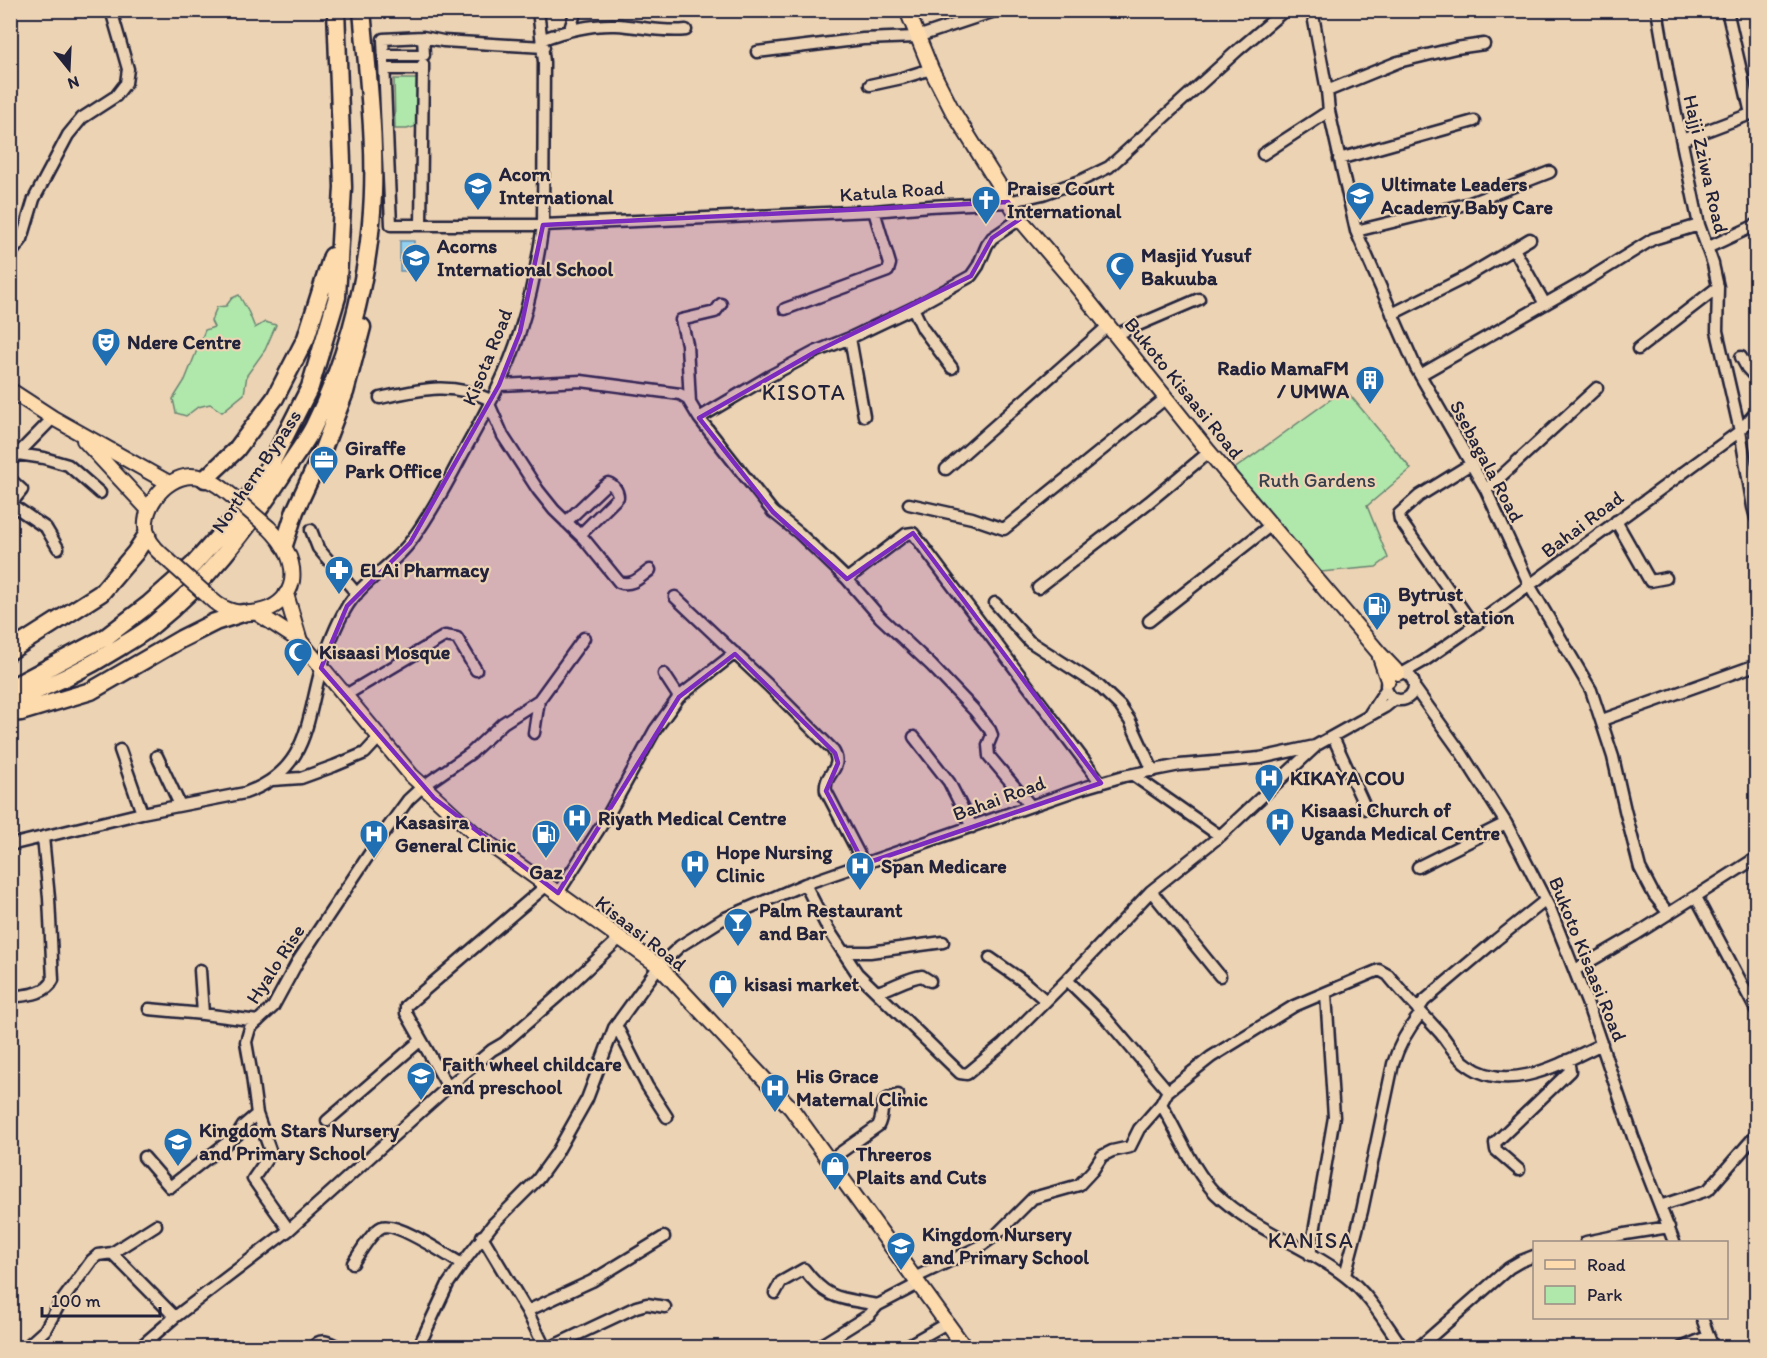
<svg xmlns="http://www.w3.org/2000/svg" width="1767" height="1358" font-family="Itim,sans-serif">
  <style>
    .green { fill: #b0e7aa; stroke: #698472; stroke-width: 1.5 }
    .water { fill: #90d0f1; stroke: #648aa8; stroke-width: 1.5 }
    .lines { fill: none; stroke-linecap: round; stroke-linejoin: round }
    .minor-casing { stroke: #22223b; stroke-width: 15 }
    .major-casing { stroke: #22223b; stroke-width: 18 }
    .highway-casing { stroke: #22223b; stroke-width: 21 }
    .minor { stroke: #ecd3b4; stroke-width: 10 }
    .major { stroke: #fedbac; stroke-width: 14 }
    .highway { stroke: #fedbac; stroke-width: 16 }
    .major-bridge-casing { stroke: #22223b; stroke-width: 18; stroke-linecap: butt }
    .major-bridge { stroke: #fedbac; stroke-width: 14 }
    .marked { fill: #7b2cbf; fill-opacity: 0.2; stroke: #7b2cbf; stroke-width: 4.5; stroke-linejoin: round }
    .labels { text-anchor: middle; stroke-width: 4.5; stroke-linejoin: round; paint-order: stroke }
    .street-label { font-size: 20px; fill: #22223b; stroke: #ecd3b4 }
    .poi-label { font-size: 20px; font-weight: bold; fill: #22223b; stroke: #ecd3b4; text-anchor: start }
    .park-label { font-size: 20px; fill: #37404c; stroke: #ecd3b4 }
    .quarter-label { font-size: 22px; letter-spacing: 1.5px; fill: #22223b; stroke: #ecd3b4 }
  </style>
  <rect width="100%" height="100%" fill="#ecd3b4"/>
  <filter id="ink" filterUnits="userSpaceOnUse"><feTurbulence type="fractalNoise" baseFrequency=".0167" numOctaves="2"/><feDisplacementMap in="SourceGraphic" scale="12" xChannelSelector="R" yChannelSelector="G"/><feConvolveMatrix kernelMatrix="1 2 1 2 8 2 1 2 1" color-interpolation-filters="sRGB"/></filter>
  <g filter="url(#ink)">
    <path class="green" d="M394 79H418L417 126 407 129H395Z
      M239 295 249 313 255 328 265 322 276 325 265 350 247 375 244 394 222 412 210 404 198 407 186 416 176 413 173 399 185 380 205 330 214 327 211 321 217 307 226 306 232 298Z
      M1345 389 1411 469 1367 506 1388 558 1376 567 1321 572 1233 470Z"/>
    <path class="water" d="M400 241H414V271H400Z"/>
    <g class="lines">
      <g class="minor-casing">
        <path id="minor" d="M1312 10 1327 91 1329 111 1356 231 1416 368 1486 490 1531 588 1591 690 1613 757 1625 810 1640 868 1654 895 1669 914
          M1657 10 1669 80 1699 225 1713 264 1718 287 1717 331 1740 431 1753 507 1756 518
          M1727 10 1751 114
          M570 29 576 10
          M543 39C567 30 590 24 616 25 640 26 662 33 686 30
          M544 47 443 41 423 37 383 39 391 225H543L874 211 930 206 1008 202 1043 194 1080 181 1109 167 1238 50 1285 10
          M757 52 863 39 917 37 998 10
          M384 55H424L423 37
          M385 69H423V64
          M870 85 902 78 931 69
          M1327 91 1398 62 1456 48 1484 44
          M1682 140 1756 112
          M1263 154 1329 111
          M1339 159 1474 121
          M1755 166 1756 165
          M421 224 423 69
          M1356 231 1470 203 1550 172
          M1707 248 1756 225
          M1514 249 1545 304
          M10 255 22 239 34 199 68 135 82 118 116 96 126 83 128 69 111 10
          M913 308 923 329 952 368
          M785 309 888 271 890 264 874 211
          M1392 314 1466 277 1530 239
          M1115 335 1199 299
          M850 338 864 416
          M1638 349 1718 287
          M1741 357 1747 368 1756 378
          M1420 375 1587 280 1653 239 1699 225
          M499 385 581 381 680 394 687 398 699 418 773 512 799 533 847 579 880 617 931 665 974 710 990 730 992 735 988 745 989 756 1030 805
          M380 398C421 389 451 381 491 400
          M690 403 687 344 681 320 715 312 721 304
          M489 404 503 436 538 490 554 510 584 539 619 582C632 587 640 577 650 570
          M699 418 770 376 815 352 850 338 913 308 971 276 978 266 987 245 992 238 1020 219
          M18 454 44 458 68 465 100 493
          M10 462 53 418
          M1471 464 1419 496 1399 514 1400 520 1474 626
          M946 469 1108 326
          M10 479 22 490 10 505
          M1486 490 1597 388
          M11 504 46 528 58 548
          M909 504 972 518 1004 529 1166 398
          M1616 521 1650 581 1666 578
          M566 522 604 486 608 483C614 485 618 491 618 497L580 535
          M311 530 318 548 357 594
          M847 579 906 534 913 533 1101 783
          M1038 588 1149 502 1209 452
          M675 597 768 685 832 749C846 769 823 772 826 791L864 864
          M995 603 1029 641 1099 686 1120 706 1130 721 1153 771
          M1149 621 1271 525
          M1386 686a14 14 0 1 1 28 0a14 14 0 1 1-28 0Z
          M1403 673 1424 661 1463 634 1740 431 1756 412
          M1414 687 1462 754 1506 823 1551 911 1588 1005 1633 1137 1674 1242
          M344 696 445 636 457 638 476 670
          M679 697 735 653
          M1369 715 1386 689
          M1602 720 1756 665
          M534 733 539 700
          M914 737 949 782 972 827
          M1333 737 1366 809
          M120 750 142 813
          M157 756 180 805
          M1133 775 1220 836
          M272 780 301 778 334 766 365 753 379 738
          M10 845 142 813 245 793C308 771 306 723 321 669 327 649 335 627 345 610 360 582 393 566 411 541 431 514 447 484 462 455 484 415 507 375 520 331 531 297 538 260 543 225L544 62 538 10
          M1418 867 1506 823
          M805 884 828 929 857 973 960 1073 967 1074 1003 1044 1067 980 1151 891 1220 836 1315 747
          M1151 891 1220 976
          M558 893 608 815 655 730 679 697 664 674
          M1696 897 1756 1010
          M844 952H870L943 942
          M990 958 1023 981 1045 1000
          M200 970 203 1014 258 1021
          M1575 970 1635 935 1756 858
          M877 992C893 988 906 978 922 976L930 981
          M10 997C25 995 46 995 53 980L49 898 43 837
          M149 1009 203 1014
          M1418 1010 1424 1001 1496 940 1546 900
          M616 1025 647 1086 667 1117
          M448 1087 406 1013V1006L547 885
          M1168 1091 1211 1057 1294 1006 1379 970 1388 975C1405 996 1423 1014 1441 1034 1449 1044 1457 1058 1468 1065 1509 1095 1562 1063 1602 1044
          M1161 1104C1178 1132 1193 1171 1216 1194 1253 1230 1305 1245 1345 1276 1369 1294 1385 1323 1403 1348
          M327 1121 421 1040
          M144 1157 170 1187 238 1134 243 1126 257 1114
          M830 1160 878 1126C887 1109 874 1101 898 1095
          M1519 1170 1496 1150 1495 1143 1570 1071 1568 1060
          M1660 1206 1708 1190 1756 1135
          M289 1230 253 1179 271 1153 257 1114 252 1076 246 1042 250 1028 273 1007 298 961 378 841 408 800 422 787 471 753 503 723 539 700 584 638
          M482 1236 527 1311 545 1348
          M1586 1242 1625 1234 1669 1227
          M112 1253 175 1317
          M1310 1255 1334 1117 1326 994
          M353 1263C359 1254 372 1231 382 1227 396 1221 448 1256 462 1264
          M1345 1275 1362 1211 1393 1064C1399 1044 1408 1029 1421 1013
          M914 1278 979 1247 996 1235 1033 1198 1079 1185 1093 1170 1102 1156 1112 1151 1130 1147 1139 1129 1161 1104 1168 1091 1104 1016 1067 980
          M775 1293 781 1282 804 1269C828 1301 840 1298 878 1305
          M527 1311 592 1281 664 1237
          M1702 1318 1713 1348
          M25 1348 45 1330 59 1305 92 1260 98 1255 112 1253 156 1225
          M139 1348 175 1317 289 1230 448 1087 492 1050 504 1043 558 996 620 938
          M313 1348C320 1336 331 1343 340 1348
          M418 1348 448 1284 462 1264 493 1224 538 1179 556 1154 587 1099 614 1028 659 966 680 946 723 919 805 884 1086 787 1124 776 1180 765 1260 758 1315 746 1385 707 1395 699
          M549 1348 636 1307 647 1304 665 1307
          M816 1348 869 1315 878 1305 918 1284
          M903 1348 947 1323
          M1418 1348 1509 1268 1521 1261 1534 1256
          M1681 1348 1709 1336"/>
      </g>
      <g class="major-casing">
        <path id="major" d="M907 10 931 69 952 110 1020 219 1066 273 1209 452 1379 653 1398 673
          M10 390 53 418 169 483
          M84 440 148 509
          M169 561C161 554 152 547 148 537 138 511 164 477 191 476 207 476 221 487 232 496
          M286 594 300 641
          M209 597C213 601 219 606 224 608 248 620 286 611 292 581 295 560 283 542 269 528
          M257 613 300 641 411 775 474 833 659 966 791 1108 965 1348
          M1380 657 1388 680"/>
      </g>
      <g class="highway-casing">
        <path id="highway" d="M205 479 236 450 275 398 306 338 332 256
          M284 545 295 511 320 457 345 392 362 327
          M10 651 101 593 135 553 147 535
          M10 688 106 637 149 604 193 565 235 518 273 460 310 387 337 297 343 187 336 10
          M10 701C49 687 85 669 120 647 131 640 144 633 154 624 206 582 244 533 281 477 291 461 304 445 313 428 344 366 365 292 371 223 378 152 368 81 362 10
          M10 713 21 712 91 691 181 639 215 622 243 613"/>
      </g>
      <use href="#minor" class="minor"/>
      <use href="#major" class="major"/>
      <use href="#highway" class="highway"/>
      <g class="major-bridge-casing">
        <path id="major-bridge" d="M232 496 269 528
          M169 561 209 597"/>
      </g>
      <use href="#major-bridge" class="major-bridge"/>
    </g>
  </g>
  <path class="marked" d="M1008 202 1020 219 992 238 971 276 815 352 699 418 773 512 847 579 913 533 1101 783 864 864 826 791 838 763 835 753 735 654 679 697 558 893 434 798 321 668 347 606 410 543 499 385 520 332 543 225Z"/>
  <defs>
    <g id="school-pin" transform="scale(1.5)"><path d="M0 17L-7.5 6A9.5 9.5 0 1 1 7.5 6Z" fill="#1f6fb2" stroke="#ecd3b4"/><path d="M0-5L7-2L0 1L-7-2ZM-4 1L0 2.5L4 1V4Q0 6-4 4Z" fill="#fff"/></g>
    <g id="church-pin" transform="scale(1.5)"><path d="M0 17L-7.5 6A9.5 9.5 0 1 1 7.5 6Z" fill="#1f6fb2" stroke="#ecd3b4"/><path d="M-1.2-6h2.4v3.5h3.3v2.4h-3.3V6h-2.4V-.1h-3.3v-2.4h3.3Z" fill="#fff"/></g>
    <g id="mosque-pin" transform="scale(1.5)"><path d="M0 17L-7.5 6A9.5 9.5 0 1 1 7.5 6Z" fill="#1f6fb2" stroke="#ecd3b4"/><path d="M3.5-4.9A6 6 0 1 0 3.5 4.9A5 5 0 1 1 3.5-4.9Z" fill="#fff"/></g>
    <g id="theatre-pin" transform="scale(1.5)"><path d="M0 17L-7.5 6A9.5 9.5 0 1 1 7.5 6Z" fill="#1f6fb2" stroke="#ecd3b4"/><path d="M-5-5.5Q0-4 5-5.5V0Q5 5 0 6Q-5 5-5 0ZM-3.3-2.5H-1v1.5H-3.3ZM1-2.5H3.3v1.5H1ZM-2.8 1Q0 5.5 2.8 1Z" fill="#fff"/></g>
    <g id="building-pin" transform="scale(1.5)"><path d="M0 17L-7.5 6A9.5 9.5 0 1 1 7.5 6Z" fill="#1f6fb2" stroke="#ecd3b4"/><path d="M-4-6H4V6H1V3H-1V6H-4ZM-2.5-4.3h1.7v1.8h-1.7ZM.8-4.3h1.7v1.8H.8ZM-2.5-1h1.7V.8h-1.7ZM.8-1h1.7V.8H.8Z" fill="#fff"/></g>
    <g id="office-pin" transform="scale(1.5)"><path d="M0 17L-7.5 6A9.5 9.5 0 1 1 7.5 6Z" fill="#1f6fb2" stroke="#ecd3b4"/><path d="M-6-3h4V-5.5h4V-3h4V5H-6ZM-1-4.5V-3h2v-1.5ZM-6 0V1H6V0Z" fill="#fff"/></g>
    <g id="pharmacy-pin" transform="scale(1.5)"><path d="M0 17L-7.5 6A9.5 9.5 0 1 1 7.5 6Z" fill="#1f6fb2" stroke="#ecd3b4"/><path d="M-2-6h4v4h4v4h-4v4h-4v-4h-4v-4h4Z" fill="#fff"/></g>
    <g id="fuel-pin" transform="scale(1.5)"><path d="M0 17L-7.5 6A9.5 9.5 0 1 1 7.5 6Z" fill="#1f6fb2" stroke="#ecd3b4"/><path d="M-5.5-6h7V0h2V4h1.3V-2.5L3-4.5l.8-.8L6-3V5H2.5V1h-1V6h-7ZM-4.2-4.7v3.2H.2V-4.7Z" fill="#fff"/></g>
    <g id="hospital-pin" transform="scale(1.5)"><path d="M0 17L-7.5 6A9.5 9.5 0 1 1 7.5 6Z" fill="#1f6fb2" stroke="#ecd3b4"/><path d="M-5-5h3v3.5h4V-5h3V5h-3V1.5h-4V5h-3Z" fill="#fff"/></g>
    <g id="bar-pin" transform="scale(1.5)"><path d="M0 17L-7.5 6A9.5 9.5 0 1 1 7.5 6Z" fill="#1f6fb2" stroke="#ecd3b4"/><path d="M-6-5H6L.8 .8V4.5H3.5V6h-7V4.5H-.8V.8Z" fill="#fff"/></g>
    <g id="shop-pin" transform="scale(1.5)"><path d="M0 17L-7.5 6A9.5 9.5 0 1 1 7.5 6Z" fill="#1f6fb2" stroke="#ecd3b4"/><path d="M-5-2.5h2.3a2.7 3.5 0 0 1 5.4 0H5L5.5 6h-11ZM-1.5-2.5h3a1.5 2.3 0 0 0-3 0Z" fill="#fff"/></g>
  </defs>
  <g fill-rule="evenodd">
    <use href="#school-pin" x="478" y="186"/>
    <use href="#school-pin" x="1360" y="196"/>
    <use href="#church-pin" x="986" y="200"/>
    <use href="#school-pin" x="416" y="258"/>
    <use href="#mosque-pin" x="1120" y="266"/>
    <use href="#theatre-pin" x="106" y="342"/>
    <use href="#building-pin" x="1370" y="380"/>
    <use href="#office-pin" x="324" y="460"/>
    <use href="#pharmacy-pin" x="339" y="570"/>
    <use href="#fuel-pin" x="1377" y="606"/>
    <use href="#mosque-pin" x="298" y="652"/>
    <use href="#hospital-pin" x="1269" y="778"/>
    <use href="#hospital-pin" x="577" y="818"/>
    <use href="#hospital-pin" x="1280" y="822"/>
    <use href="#hospital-pin" x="374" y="834"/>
    <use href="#fuel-pin" x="546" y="834"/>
    <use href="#hospital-pin" x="695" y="864"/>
    <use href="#hospital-pin" x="860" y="866"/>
    <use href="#bar-pin" x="738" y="922"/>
    <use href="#shop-pin" x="723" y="984"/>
    <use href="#school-pin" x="421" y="1076"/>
    <use href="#hospital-pin" x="775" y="1088"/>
    <use href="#school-pin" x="178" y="1142"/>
    <use href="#shop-pin" x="835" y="1166"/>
    <use href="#school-pin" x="901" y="1246"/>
  </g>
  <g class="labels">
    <g class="street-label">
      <text transform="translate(1706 164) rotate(77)" y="7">Hajji Zziwa Road</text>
      <text transform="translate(892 191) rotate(-4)" y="7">Katula Road</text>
      <text transform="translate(487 357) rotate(-68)" y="7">Kisota Road</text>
      <text transform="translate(1184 388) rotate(51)" y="7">Bukoto Kisaasi Road</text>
      <text transform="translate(1487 461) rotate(62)" y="7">Ssebagala Road</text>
      <text transform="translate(256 471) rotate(-56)" y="7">Northern Bypass</text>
      <text transform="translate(1582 524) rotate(-37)" y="7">Bahai Road</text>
      <text transform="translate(999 798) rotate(-20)" y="7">Bahai Road</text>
      <text transform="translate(641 933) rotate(38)" y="7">Kisaasi Road</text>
      <text transform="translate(1588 959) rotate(68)" y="7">Bukoto Kisaasi Road</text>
      <text transform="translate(275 964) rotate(-57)" y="7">Hyalo Rise</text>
    </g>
    <g class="poi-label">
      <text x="499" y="181">Acorn<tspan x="499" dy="23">International</tspan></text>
      <text x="1381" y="191">Ultimate Leaders<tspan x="1381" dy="23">Academy Baby Care</tspan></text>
      <text x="1007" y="195">Praise Court<tspan x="1007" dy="23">International</tspan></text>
      <text x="437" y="253">Acorns<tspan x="437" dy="23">International School</tspan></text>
      <text x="1141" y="262">Masjid Yusuf<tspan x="1141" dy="23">Bakuuba</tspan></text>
      <text x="127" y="349">Ndere Centre</text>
      <text x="1349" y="375" text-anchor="end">Radio MamaFM<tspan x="1349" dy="23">/ UMWA</tspan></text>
      <text x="345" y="455">Giraffe<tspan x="345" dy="23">Park Office</tspan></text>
      <text x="360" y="577">ELAi Pharmacy</text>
      <text x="1398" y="601">Bytrust<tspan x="1398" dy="23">petrol station</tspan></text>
      <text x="319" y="659">Kisaasi Mosque</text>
      <text x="1290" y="785">KIKAYA COU</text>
      <text x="1301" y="817">Kisaasi Church of<tspan x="1301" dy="23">Uganda Medical Centre</tspan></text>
      <text x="598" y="825">Riyath Medical Centre</text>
      <text x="395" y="829">Kasasira<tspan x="395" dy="23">General Clinic</tspan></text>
      <text x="716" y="859">Hope Nursing<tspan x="716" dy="23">Clinic</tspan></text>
      <text x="881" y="873">Span Medicare</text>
      <text x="546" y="879" text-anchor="middle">Gaz</text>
      <text x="759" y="917">Palm Restaurant<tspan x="759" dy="23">and Bar</tspan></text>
      <text x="744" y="991">kisasi market</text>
      <text x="442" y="1071">Faith wheel childcare<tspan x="442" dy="23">and preschool</tspan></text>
      <text x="796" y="1083">His Grace<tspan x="796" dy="23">Maternal Clinic</tspan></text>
      <text x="199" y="1137">Kingdom Stars Nursery<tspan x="199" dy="23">and Primary School</tspan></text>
      <text x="856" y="1161">Threeros<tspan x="856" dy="23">Plaits and Cuts</tspan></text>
      <text x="922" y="1241">Kingdom Nursery<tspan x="922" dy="23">and Primary School</tspan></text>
    </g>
    <g class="park-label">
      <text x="1317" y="487">Ruth Gardens</text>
    </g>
    <g class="quarter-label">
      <text x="804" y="400">KISOTA</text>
      <text x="1311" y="1248">KANISA</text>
    </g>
  </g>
  <rect width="1767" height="1358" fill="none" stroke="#ecd3b4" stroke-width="36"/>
  <rect x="18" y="18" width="1731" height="1322" fill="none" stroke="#22223b" stroke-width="2" filter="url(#ink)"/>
  <rect x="1533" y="1241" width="195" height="78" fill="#ecd3b4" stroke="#9b8c84" stroke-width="1.5"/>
  <rect x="1545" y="1260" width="30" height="9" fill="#fedbac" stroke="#9b8c84" stroke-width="1.5"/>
  <text x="1587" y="1271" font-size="18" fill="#22223b">Road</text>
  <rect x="1545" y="1286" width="30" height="18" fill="#b0e7aa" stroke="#9b8c84" stroke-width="1.5"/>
  <text x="1587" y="1301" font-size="18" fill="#22223b">Park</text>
  <g transform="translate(69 69) rotate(162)" stroke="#ecd3b4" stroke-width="4.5" paint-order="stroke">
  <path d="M0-4.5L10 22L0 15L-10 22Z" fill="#22223b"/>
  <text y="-9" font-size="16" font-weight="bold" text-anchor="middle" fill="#22223b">N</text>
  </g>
  <path d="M42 1307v9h118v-9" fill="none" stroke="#22223b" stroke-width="3"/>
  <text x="51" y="1307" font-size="18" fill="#22223b" stroke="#ecd3b4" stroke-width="4.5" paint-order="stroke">100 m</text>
</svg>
